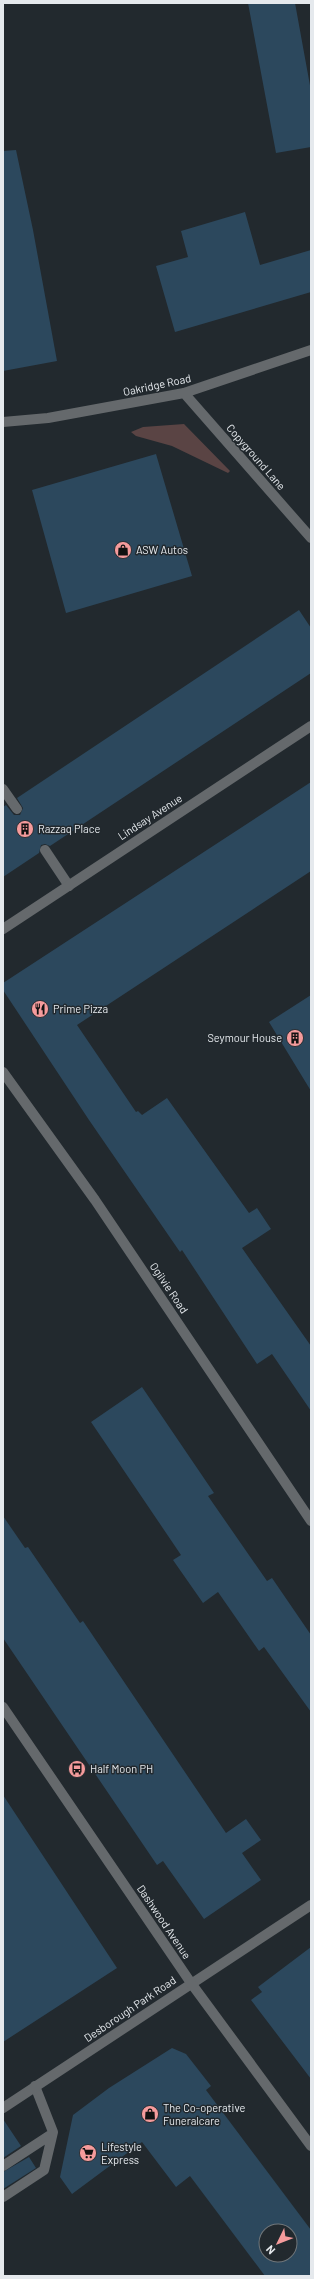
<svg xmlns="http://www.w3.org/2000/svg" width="314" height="2279" font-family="Barlow,sans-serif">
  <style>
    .green { fill: #5a4444 }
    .building { fill: #2c485d; fill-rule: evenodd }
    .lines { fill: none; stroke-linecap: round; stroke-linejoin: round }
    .service { stroke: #65696c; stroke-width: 10 }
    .minor { stroke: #65696c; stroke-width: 10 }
    .tertiary { stroke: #65696c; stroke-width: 10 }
    .labels { text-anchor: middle; stroke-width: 3; stroke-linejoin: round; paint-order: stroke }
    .street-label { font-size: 11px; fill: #e5e9ed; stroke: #22292e }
    .poi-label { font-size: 11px; fill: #e5e9ed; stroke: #22292e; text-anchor: start }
  </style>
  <rect width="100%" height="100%" fill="#22292e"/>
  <path class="green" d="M184 424 230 471 228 473 172 446 136 436 131 432 143 427Z"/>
  <path class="building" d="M248 3H295L311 91V147L276 153Z
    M16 150 33 230 57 361 3 371V151Z
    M245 212 260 265 311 250V292L175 332 156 266 188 257 181 231Z
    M156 454 192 576 66 613 32 490Z
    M299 610 311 628V673L50 846 45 844 41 845 39 853 3 877V807L6 805 14 815H20L23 808 17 798Z
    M311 782V871L77 1025 136 1112 138 1111 142 1115 167 1098 249 1213 257 1208 271 1229 242 1248 311 1346V1411L272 1354 257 1364 182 1250 180 1252 89 1120 3 990V983Z
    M311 995V1091L269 1022Z
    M142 1387 214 1493 208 1496 267 1581 272 1578 311 1635V1712L264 1647 259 1651 218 1592 203 1603 173 1560 181 1555 91 1422Z
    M3 1516 25 1548 28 1547 80 1623 83 1621 226 1833 246 1819 261 1840 242 1853 261 1880 204 1919 163 1861 157 1865 3 1638Z
    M3 1795 117 1968 3 2042Z
    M311 1947V2079L251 2000 262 1992 258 1987Z
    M172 2048 186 2054 211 2086 206 2090 311 2230V2276H265L190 2176 176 2187 142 2142 72 2194 60 2177 73 2115 109 2088ZM266 2231H290V2255H266Z
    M3 2119 21 2146 3 2158Z
    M29 2157 36 2168 3 2189V2172Z"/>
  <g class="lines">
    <path class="service" d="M3 789 17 809
      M45 850 69 886
      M3 2166 52 2134
      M3 2197 44 2170 53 2132 35 2086"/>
    <path class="minor" d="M184 393 311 538
      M3 422 48 418 184 393 311 350
      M3 929 311 726
      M3 1072 95 1200 311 1521
      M3 2108 311 1905"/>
    <path class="tertiary" d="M3 1707 191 1983 311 2146"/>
  </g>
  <defs>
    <g id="shop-disc" transform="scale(0.9)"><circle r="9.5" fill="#f59b9c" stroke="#22292e"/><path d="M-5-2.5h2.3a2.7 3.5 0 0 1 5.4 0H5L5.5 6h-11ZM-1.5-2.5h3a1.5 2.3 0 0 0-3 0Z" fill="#111"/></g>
    <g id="building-disc" transform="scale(0.9)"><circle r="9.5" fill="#f59b9c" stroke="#22292e"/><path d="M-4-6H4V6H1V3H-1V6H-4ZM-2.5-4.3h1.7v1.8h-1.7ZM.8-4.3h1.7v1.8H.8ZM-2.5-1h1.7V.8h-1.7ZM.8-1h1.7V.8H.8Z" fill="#111"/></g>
    <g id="restaurant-disc" transform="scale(0.9)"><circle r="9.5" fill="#f59b9c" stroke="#22292e"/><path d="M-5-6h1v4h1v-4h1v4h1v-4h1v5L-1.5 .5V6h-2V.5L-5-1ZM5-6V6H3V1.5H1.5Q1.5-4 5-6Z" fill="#111"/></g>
    <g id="bus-disc" transform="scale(0.9)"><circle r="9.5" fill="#f59b9c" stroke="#22292e"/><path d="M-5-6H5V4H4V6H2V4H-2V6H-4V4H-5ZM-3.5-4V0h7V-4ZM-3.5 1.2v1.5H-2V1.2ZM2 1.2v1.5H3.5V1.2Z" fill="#111"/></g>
    <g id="supermarket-disc" transform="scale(0.9)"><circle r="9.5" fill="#f59b9c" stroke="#22292e"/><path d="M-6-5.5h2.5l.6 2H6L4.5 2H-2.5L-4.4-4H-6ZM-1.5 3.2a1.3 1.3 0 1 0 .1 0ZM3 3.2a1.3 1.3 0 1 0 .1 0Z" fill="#111"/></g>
  </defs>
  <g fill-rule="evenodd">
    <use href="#shop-disc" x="123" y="550"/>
    <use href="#building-disc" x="25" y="829"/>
    <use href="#restaurant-disc" x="40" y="1009"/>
    <use href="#building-disc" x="295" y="1038"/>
    <use href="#bus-disc" x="77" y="1769"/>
    <use href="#shop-disc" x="150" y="2114"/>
    <use href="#supermarket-disc" x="88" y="2153"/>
  </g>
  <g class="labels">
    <g class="street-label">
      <text transform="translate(157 385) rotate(-12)" y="4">Oakridge Road</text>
      <text transform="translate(256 457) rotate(49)" y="4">Copyground Lane</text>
      <text transform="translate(150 817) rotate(-33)" y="4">Lindsay Avenue</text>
      <text transform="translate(169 1288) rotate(56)" y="4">Ogilvie Road</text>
      <text transform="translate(164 1922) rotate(56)" y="4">Dashwood Avenue</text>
      <text transform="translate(130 2009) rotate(-34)" y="4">Desborough Park Road</text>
    </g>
    <g class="poi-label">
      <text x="136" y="554">ASW Autos</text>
      <text x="38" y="833">Razzaq Place</text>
      <text x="53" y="1013">Prime Pizza</text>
      <text x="282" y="1042" text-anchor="end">Seymour House</text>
      <text x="90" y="1773">Half Moon PH</text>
      <text x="163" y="2112">The Co-operative<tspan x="163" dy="13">Funeralcare</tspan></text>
      <text x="101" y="2151">Lifestyle<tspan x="101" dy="13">Express</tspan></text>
    </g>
  </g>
  <rect width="314" height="2279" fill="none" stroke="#e5e9ed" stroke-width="8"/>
  <g transform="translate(278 2243) rotate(227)"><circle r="19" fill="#22292e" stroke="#70767a"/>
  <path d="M0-3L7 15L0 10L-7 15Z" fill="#f59b9c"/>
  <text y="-6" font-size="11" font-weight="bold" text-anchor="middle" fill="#e5e9ed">N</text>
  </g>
</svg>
